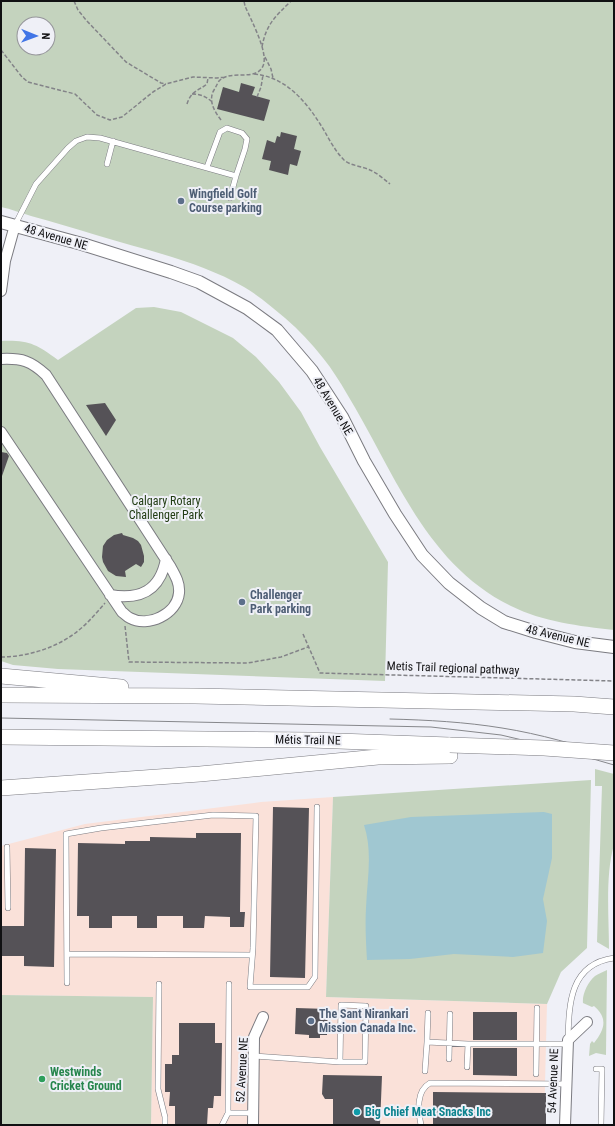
<svg xmlns="http://www.w3.org/2000/svg" width="615" height="1126" font-family="'Roboto Condensed',sans-serif">
  <style>
    .industrial { fill: #fae1d9 }
    .green { fill: #c4d3be; fill-rule: evenodd }
    .water { fill: #a0c7d1 }
    .building { fill: #555257 }
    .lines { fill: none; stroke-linecap: round; stroke-linejoin: round }
    .service-casing { stroke: #7b7b81; stroke-width: 6 }
    .minor-casing { stroke: #7b7b81; stroke-width: 12 }
    .tertiary-casing { stroke: #7b7b81; stroke-width: 14 }
    .primary-casing { stroke: #7b7b81; stroke-width: 16 }
    .path { stroke: #838388; stroke-width: 1.5; stroke-dasharray: 4 2; stroke-linecap: butt }
    .service { stroke: #fff; stroke-width: 5 }
    .minor { stroke: #fff; stroke-width: 10 }
    .tertiary { stroke: #fff; stroke-width: 12 }
    .primary { stroke: #fff; stroke-width: 15 }
    .tram { stroke: #86878b; stroke-width: 1 }
    .primary-bridge-casing { stroke: #7b7b81; stroke-width: 16; stroke-linecap: butt }
    .primary-bridge { stroke: #fff; stroke-width: 15 }
    .service-dot { fill: #5c6f8a; stroke: #eff0f7; stroke-width: 1.5 }
    .leisure-dot { fill: #2e9e5b; stroke: #eff0f7; stroke-width: 1.5 }
    .culture-dot { fill: #0f9aa8; stroke: #eff0f7; stroke-width: 1.5 }
    .labels { text-anchor: middle; stroke-width: 4; stroke-linejoin: round; paint-order: stroke }
    .service-label { font-size: 12px; font-weight: bold; fill: #4e5e75; stroke: #eff0f7; text-anchor: start }
    .street-label { font-size: 12px; fill: #101012; stroke: #eff0f7 }
    .park-label { font-size: 12px; fill: #223d14; stroke: #eff0f7 }
    .leisure-label { font-size: 12px; font-weight: bold; fill: #27864d; stroke: #eff0f7; text-anchor: start }
    .culture-label { font-size: 12px; font-weight: bold; fill: #0d838f; stroke: #eff0f7; text-anchor: start }
  </style>
  <rect width="100%" height="100%" fill="#eff0f7"/>
  <path class="industrial" d="M333 797 326 997 547 1004 544 1125H151L153 997 1 995V846L85 824 261 802Z"/>
  <path class="green" d="M1 1H614V630C579 626 543 622 511 606 425 564 394 471 347 394 340 382 332 369 323 358 312 344 299 330 285 318 272 307 259 296 244 287 199 261 145 250 96 235 74 228 53 222 31 216 21 213 11 209 1 207ZM24 24H48V48H24Z
    M154 307 181 312 233 338 256 357 279 382 301 412 320 447 388 562 385 681 58 669 13 665 1 661V341C29 340 36 344 58 360L136 308Z
    M595 769 614 774V845C605 875 609 918 609 949L597 942 602 786H595Z
    M591 780 587 948 561 972 547 1004 326 997 333 797Z
    M607 970 606 1055 596 1053 589 1056 590 1044 592 1041 594 1043C605 1029 608 1018 594 1006L592 1007 583 1003C582 994 588 982 595 976 598 974 603 972 607 970Z
    M1 995 153 997 151 1125H1Z"/>
  <path class="water" d="M544 812 552 814V858L543 899 547 921 543 953 513 957 454 954 410 959 367 960C366 943 365 925 366 908 367 881 373 852 364 825L411 817Z"/>
  <path class="building" d="M241 83 255 87 252 95 270 100 264 121 217 109 223 87 239 92Z
    M281 132 297 136 294 149 301 151 297 166 290 164 288 175 269 170 271 161 262 159 267 140 275 143 277 136 280 137Z
    M105 403 116 420 106 436 86 405Z
    M1 452 7 453 9 456 2 476H1Z
    M122 533 123 535 133 538 138 541 141 545 144 556V562L141 567 136 564 125 571 126 577 116 576 108 571 103 562 102 557 103 546 107 540 114 535Z
    M273 807 309 808 305 978 270 977Z
    M196 833H241L240 912H245L244 927H230V917L205 916 204 928H183V916H157V928H137V916H112V928H89V916H77L78 843 125 844V841H150V837L196 838Z
    M25 848 56 849 54 967 24 966V956H1V926H24Z
    M296 1008 328 1009 327 1035H320V1038H309V1035L295 1034Z
    M473 1012H517V1040H473Z
    M179 1023H215V1043H222L221 1096H214L213 1108H208L207 1125H175V1106H169L170 1092H165V1064H172V1055H179Z
    M473 1048H517V1076L473 1075Z
    M323 1075 382 1076 380 1125H333V1099H325L322 1094Z
    M433 1092 546 1093V1125H433Z"/>
  <g class="lines">
    <g class="service-casing">
      <path id="service" d="M107 164 113 141
        M230 198 236 176
        M15 225 36 184 68 148 76 141 87 137 100 138 236 176 245 149 247 139 242 133 227 128 220 132 207 167
        M7 847 8 908
        M67 954 252 955
        M67 983 66 834 101 828 213 815 256 816 253 948 250 987H308L315 977 317 807
        M159 984 158 1089 165 1117V1125
        M428 1013 427 1042 468 1044H568
        M568 1039C569 1003 570 964 614 958
        M254 1056 340 1062H365L366 1006 341 1005 340 1062
        M449 1059 450 1014
        M467 1067 468 1044
        M596 1069H602L601 1125
        M425 1071 427 1042
        M536 1074 537 1008
        M228 1113 229 984
        M222 1125 228 1113H253
        M421 1125C418 1110 416 1091 430 1083L566 1084"/>
    </g>
    <g class="minor-casing">
      <path id="minor" d="M1 291 5 261 15 225
        M1 359C22 358 31 361 46 375L170 566C175 575 180 583 179 593 177 614 148 628 130 618 127 617 125 614 122 612L1 432
        M110 595C140 600 160 591 166 559
        M253 1125 254 1037 263 1017
        M565 1125 568 1040 587 1022"/>
    </g>
    <g class="tertiary-casing">
      <path id="tertiary" d="M1 222 82 244 171 272 199 282 247 308 277 330 312 371 342 417 364 461 395 514 422 555 449 583 481 608 504 622 536 632 575 642 614 647"/>
    </g>
    <g class="primary-casing">
      <path id="primary" d="M1 676 121 687
        M1 695 195 696 574 704 614 707
        M1 737 310 740 450 745
        M1 788 200 774 378 757 450 756"/>
    </g>
    <path class="path" d="M74 1 78 10 86 20 126 62 161 83 166 84
      M262 47C266 24 276 16 291 1
      M1 50 22 77 28 82 75 94 97 115 110 120 122 117 153 92 166 84 193 77 217 78 226 77
      M265 57 271 69 273 78
      M254 74C288 77 309 105 325 132 330 141 336 152 344 160 351 166 362 166 370 170 377 173 384 179 390 184
      M192 94C200 94 205 96 211 101
      M257 97 261 87 263 75
      M187 104C191 91 198 91 207 84L208 78
      M221 120C214 111 208 100 214 90 216 87 217 84 219 81 230 69 256 82 263 66 269 53 251 20 245 6L244 1
      M125 626 129 662 248 663 281 657 308 647
      M303 634 320 673 614 681
      M1 657C28 657 59 647 79 630 89 622 97 612 105 603"/>
    <use href="#service" class="service"/>
    <use href="#minor" class="minor"/>
    <use href="#tertiary" class="tertiary"/>
    <use href="#primary" class="primary"/>
    <path class="tram" d="M1 718 431 727 501 735 552 747 614 765
      M390 719C428 720 465 722 502 728 540 734 578 745 614 757"/>
    <g class="primary-bridge-casing">
      <path id="primary-bridge" d="M450 745 544 748 614 753"/>
    </g>
    <use href="#primary-bridge" class="primary-bridge"/>
  </g>
  <g class="service-dot">
    <circle cx="181" cy="201" r="4"/>
    <circle cx="242" cy="602" r="4"/>
    <circle cx="311" cy="1021" r="4"/>
  </g>
  <circle class="leisure-dot" cx="42" cy="1079" r="4"/>
  <circle class="culture-dot" cx="357" cy="1112" r="4"/>
  <g class="labels">
    <g class="service-label">
      <text x="189" y="198">Wingfield Golf<tspan x="189" dy="14">Course parking</tspan></text>
      <text x="250" y="599">Challenger<tspan x="250" dy="14">Park parking</tspan></text>
      <text x="319" y="1018">The Sant Nirankari<tspan x="319" dy="14">Mission Canada Inc.</tspan></text>
    </g>
    <g class="street-label">
      <text transform="translate(56 237) rotate(16)" y="4">48 Avenue NE</text>
      <text transform="translate(333 406) rotate(59)" y="4">48 Avenue NE</text>
      <text transform="translate(558 636) rotate(13)" y="4">48 Avenue NE</text>
      <text transform="translate(453 668) rotate(2)" y="4">Metis Trail regional pathway</text>
      <text transform="translate(308 740) rotate(1)" y="4">Métis Trail NE</text>
      <text transform="translate(242 1070) rotate(-87)" y="4">52 Avenue NE</text>
      <text transform="translate(553 1081) rotate(-88)" y="4">54 Avenue NE</text>
    </g>
    <g class="park-label">
      <text x="166" y="505">Calgary Rotary<tspan x="166" dy="14">Challenger Park</tspan></text>
    </g>
    <g class="leisure-label">
      <text x="50" y="1076">Westwinds<tspan x="50" dy="14">Cricket Ground</tspan></text>
    </g>
    <g class="culture-label">
      <text x="365" y="1116">Big Chief Meat Snacks Inc</text>
    </g>
  </g>
  <rect width="615" height="1126" fill="none" stroke="#101012" stroke-width="4"/>
  <g transform="translate(36 36) rotate(91)"><circle r="19" fill="#eff0f7" stroke="#96969b"/>
  <path d="M0-3L7 15L0 10L-7 15Z" fill="#4175e6"/>
  <text y="-6" font-size="11" font-weight="bold" text-anchor="middle" fill="#101012">N</text>
  </g>
</svg>
